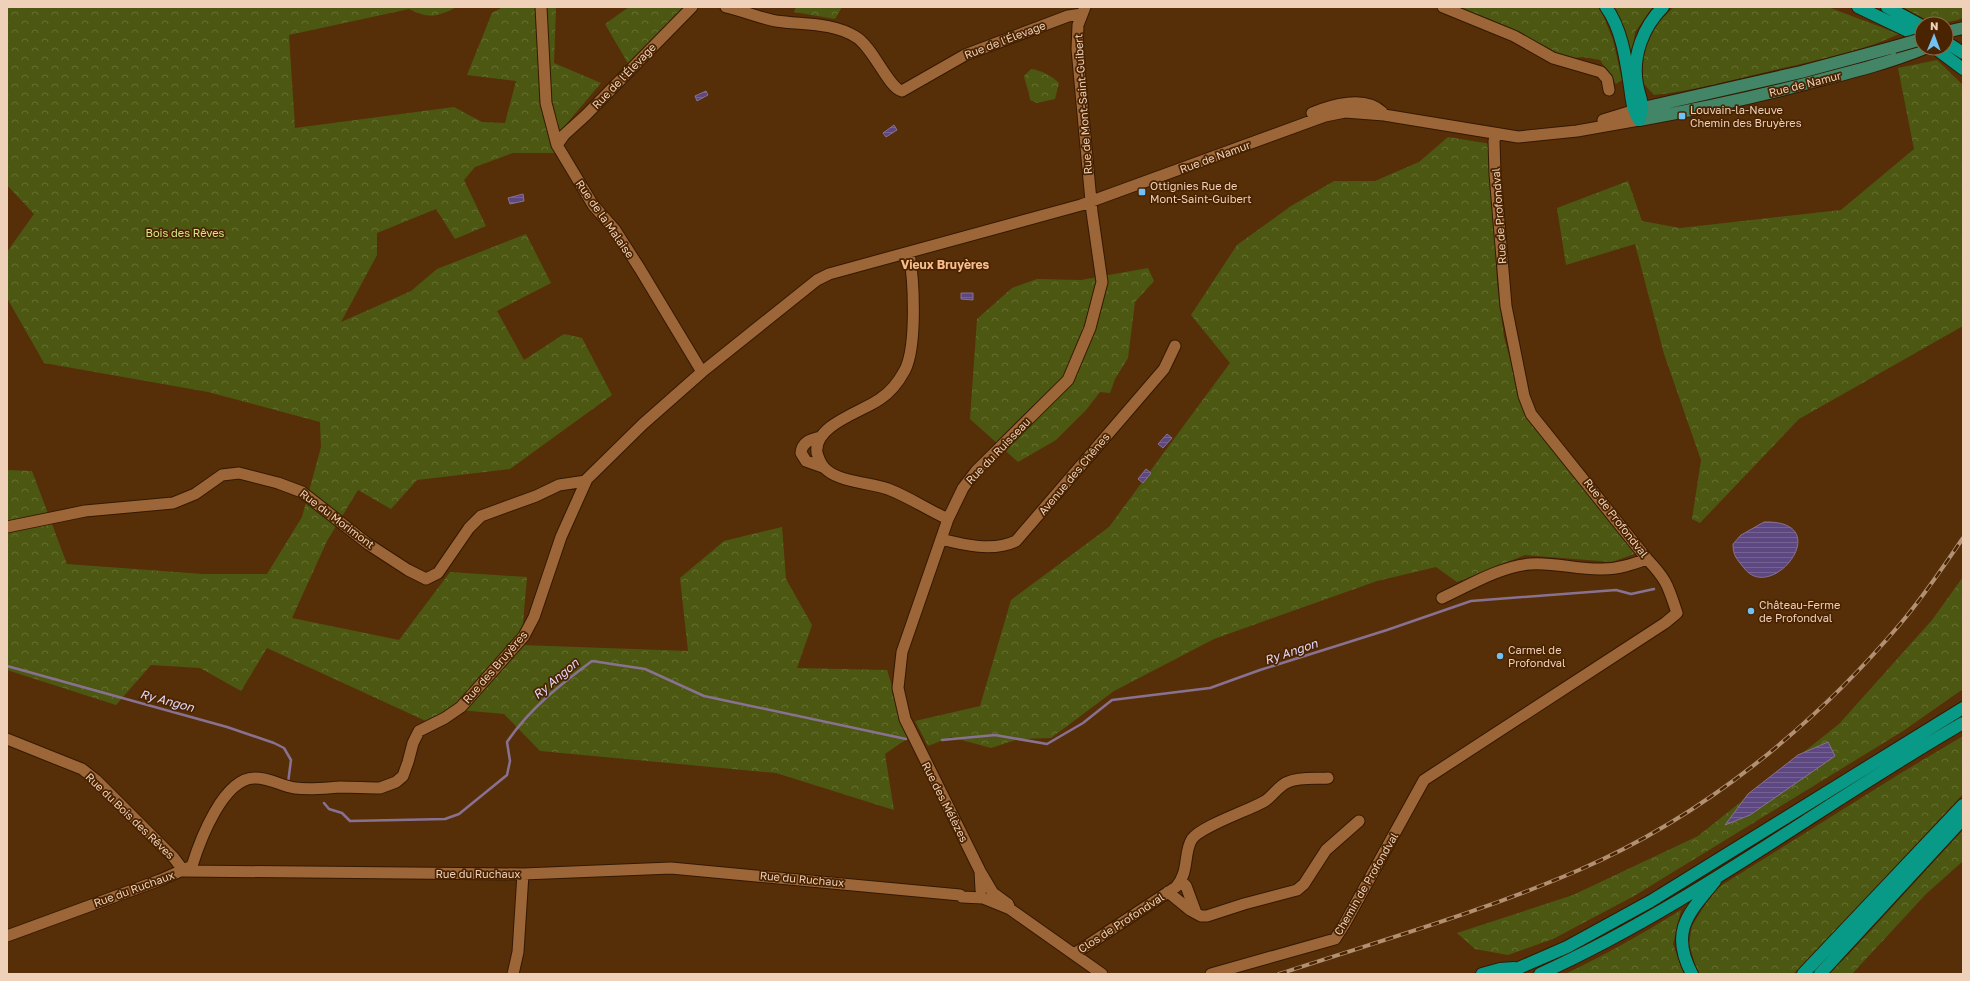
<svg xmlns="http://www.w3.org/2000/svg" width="1970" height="981" font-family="'Golos Text',sans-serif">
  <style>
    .forest { fill: url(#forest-crowns) }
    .water { fill: url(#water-rules); stroke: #897192 }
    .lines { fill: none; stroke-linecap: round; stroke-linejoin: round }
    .stream { stroke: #897192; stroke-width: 2.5 }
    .minor-casing { stroke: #341902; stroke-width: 13 }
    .major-casing { stroke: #341902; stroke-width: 14 }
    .highway-casing { stroke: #341902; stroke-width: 14 }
    .minor { stroke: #9c6638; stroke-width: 11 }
    .major { stroke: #438567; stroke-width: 12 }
    .highway { stroke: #089a86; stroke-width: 12 }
    .rail-casing { stroke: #b29073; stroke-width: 4 }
    .rail { stroke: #4a2400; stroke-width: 2.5; stroke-dasharray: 8; stroke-linecap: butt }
    .major-bridge-casing { stroke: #341902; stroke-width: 14; stroke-linecap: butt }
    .major-bridge { stroke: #438567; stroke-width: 12 }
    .poi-dot { fill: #72c1f5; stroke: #4a2400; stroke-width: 1.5 }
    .labels { text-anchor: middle; stroke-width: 3.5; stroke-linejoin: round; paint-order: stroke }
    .street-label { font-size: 11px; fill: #efd0b9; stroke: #4a2400 }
    .poi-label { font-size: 11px; fill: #efd0b9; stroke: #4a2400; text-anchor: start }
    .park-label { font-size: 11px; fill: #d2e786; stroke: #4a2400 }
    .neighbourhood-label { font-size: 12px; font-weight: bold; fill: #f9bd8d; stroke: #4a2400 }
    .water-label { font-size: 12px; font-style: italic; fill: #e3d8fc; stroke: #4a2400 }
  </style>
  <defs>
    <pattern id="forest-crowns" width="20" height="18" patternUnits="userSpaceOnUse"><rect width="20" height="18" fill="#4c5811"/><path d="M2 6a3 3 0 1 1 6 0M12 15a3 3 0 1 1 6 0" fill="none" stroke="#666f32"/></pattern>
    <pattern id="water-rules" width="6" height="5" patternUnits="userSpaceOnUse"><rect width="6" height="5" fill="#5d4882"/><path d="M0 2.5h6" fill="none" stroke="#756192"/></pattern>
  </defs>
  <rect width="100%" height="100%" fill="#562f09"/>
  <path class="forest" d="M7 7H457C436 17 430 19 409 9L289 35 295 128 454 107 482 122 505 123 516 81 467 75 492 13 503 7 556 8 554 63 601 83 562 129 558 153H513L475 167 464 180 486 226 455 239 436 209 377 233V255L341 322 411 291 437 269 526 234 551 283 497 311 524 360 564 334 582 338 612 395 510 469 417 480 391 509 358 490 327 541 292 618 399 640 450 572 527 577 521 645 688 651 680 578 724 541 782 527 786 579 812 625 797 668 887 670 908 738 885 754 894 810 776 773 540 751 504 714 460 710 428 722 267 648 241 691 200 668 151 665 116 705 7 670V470L32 471 67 564 203 574H267L302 517 321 447 320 422 208 392 44 363 7 298V252L34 214 7 185Z
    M629 7H686L629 65 605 24Z
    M796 7H842L835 19 794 12Z
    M1458 7H1598L1601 10 1613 40 1622 80 1616 84 1600 60 1583 57 1574 58 1553 53 1492 20Z
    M1611 7H1653L1635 32 1631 66Z
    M1674 7H1828L1899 34C1863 51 1822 59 1783 68 1740 78 1698 90 1654 95L1642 82 1643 53 1656 24Z
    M1902 7H1963V18C1936 28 1925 19 1902 7Z
    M1937 60 1963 85V326L1799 419 1700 523 1692 519 1701 460 1664 354 1635 244 1566 265 1557 208 1628 181 1642 221 1680 228 1841 210 1914 149 1898 68Z
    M1031 69C1041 70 1052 76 1059 83L1055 99 1037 103 1030 100C1029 91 1026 85 1024 76Z
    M1448 137 1491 144 1497 283 1504 337 1525 415 1637 553 1612 562 1525 555 1457 582 1436 567 1377 581 1214 639 1114 691 1051 738 1019 739 991 748 951 737 928 746 915 721 980 706 1011 600 1109 527 1230 363 1191 315 1237 245 1291 206 1334 181H1375L1419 162Z
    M1148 268 1154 281 1135 302 1128 358 1115 379 1110 393 1100 392 1086 410 1056 440 1018 462 970 419 977 319 1012 288 1037 279 1081 280Z
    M1963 577V689L1903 731 1634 896 1553 939 1508 955 1475 949 1457 933 1573 895 1698 836 1839 724 1932 620Z
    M1963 736V794L1809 959 1793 974H1698L1689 944 1692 926 1714 890 1901 773Z
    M1963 830V861L1926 894 1852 974H1828L1849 954Z
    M1681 910 1673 944 1684 974H1565C1605 955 1644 933 1681 910Z"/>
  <path class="water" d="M706 91 708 95 697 101 695 96Z
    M894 125 897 130 886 137 883 133Z
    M523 194 524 201 510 204 508 198Z
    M961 293H973V300L961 299Z
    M1167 434 1172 438 1163 448 1158 444Z
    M1146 469 1151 473 1143 483 1138 479Z
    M1764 522C1838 520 1772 605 1744 568 1737 559 1733 556 1733 544L1741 535Z
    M1828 742 1835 756 1750 815 1725 825 1748 794 1798 755Z"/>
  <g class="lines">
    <path class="stream" d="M7 666 227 727 274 743 284 748 291 760 288 783
      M942 740 995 735 1047 744 1083 723 1112 700 1210 688 1260 670 1387 630 1471 601 1616 590 1631 594 1654 589
      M324 803 329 809 342 813 350 821 445 819 459 814 507 775 510 761 507 742C530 708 560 685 592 661L645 669 704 696 906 739"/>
    <g class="minor-casing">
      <path id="minor" d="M541 7 546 103 557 145 593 205 615 230 640 269 702 372
        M726 7C743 11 760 18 776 21 803 25 832 22 856 37 873 47 889 89 902 91L965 55 1068 16 1082 14
        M1443 7 1514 36 1553 58 1601 72 1607 79 1609 90
        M1312 113C1331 105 1365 95 1382 112
        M1603 120 1642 108
        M557 145 564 135 586 115 692 7
        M909 253C914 280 917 346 905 370 899 381 891 392 880 399 862 412 813 425 817 453 819 460 822 467 828 471 842 482 871 483 888 489 909 497 928 510 948 519
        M820 437C811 439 802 442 801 453L806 461 823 467
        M7 527 85 511 173 503 195 494 222 475 239 473 278 483 302 492 368 544 408 570 426 579 438 573 469 528 481 516 536 496 559 485 586 481
        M941 539C964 545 993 552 1016 541L1164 369 1175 346
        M1442 598C1470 585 1499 567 1530 564 1554 562 1579 570 1603 569 1619 569 1633 564 1647 559
        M7 739 82 769 96 780 174 858 183 870
        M184 871 523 874 671 868 960 895 962 897 983 898 1010 909 1102 974
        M980 871 981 890
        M1181 881 1186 886 1196 913
        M1168 892 1190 910 1201 916H1207L1244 904 1297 890 1304 884 1326 850 1359 821
        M1010 909 1008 904 993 893 980 871 905 719 898 688 902 652 948 519 963 488 976 471 1068 380 1090 328 1102 282 1092 212 1077 49 1078 25 1085 7
        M7 936 160 880 192 866C200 840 223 779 254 778 268 777 281 786 295 788 310 790 325 788 340 787 354 787 367 788 380 788L396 782 403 776 408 762 413 743 419 731 445 718 461 707 524 636 534 617 561 537 587 479 643 424 702 372 817 280 829 274 1081 205 1325 116 1345 112 1384 115 1518 137 1577 131 1639 120
        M1074 954 1176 887C1190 871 1183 853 1192 839 1201 826 1250 810 1265 801 1273 796 1279 785 1288 782 1300 777 1316 779 1328 778
        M513 974 518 952 523 874
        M1211 974 1335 939 1344 925 1424 780 1665 623 1677 613C1668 586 1667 580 1647 559L1531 414 1524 396 1506 306 1495 174 1494 141 1496 134"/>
    </g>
    <g class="major-casing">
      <path id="major" d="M1946 32 1963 28
        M1643 108 1801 72 1894 47
        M1639 120C1700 109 1760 96 1820 80 1856 71 1891 62 1925 48"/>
    </g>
    <g class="highway-casing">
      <path id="highway" d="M1606 7C1622 29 1626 60 1630 87 1632 100 1632 109 1639 120
        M1858 7 1906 30 1922 40
        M1887 7 1922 26
        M1946 42 1963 53
        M1935 48 1963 69
        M1639 120C1645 102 1640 101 1637 84 1632 56 1643 27 1663 7
        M1482 974 1500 969 1514 968
        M1505 974 1567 947 1651 901 1963 708
        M1540 974C1690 906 1821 805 1963 723
        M1692 974C1669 931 1689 913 1715 881
        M1803 974 1963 805
        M1820 974 1963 819"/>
    </g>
    <use href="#minor" class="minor"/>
    <use href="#major" class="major"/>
    <use href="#highway" class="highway"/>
    <g class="rail-casing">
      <path id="rail" d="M1279 974C1379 941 1482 912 1579 870 1704 816 1814 726 1901 623 1924 596 1943 567 1963 538"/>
    </g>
    <use href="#rail" class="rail"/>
    <g class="major-bridge-casing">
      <path id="major-bridge" d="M1894 47 1922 39"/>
    </g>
    <use href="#major-bridge" class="major-bridge"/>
  </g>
  <g class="poi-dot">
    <rect x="1678" y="112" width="8" height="8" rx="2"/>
    <rect x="1138" y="188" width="8" height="8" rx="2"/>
    <circle cx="1751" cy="611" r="4"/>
    <circle cx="1500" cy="656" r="4"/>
  </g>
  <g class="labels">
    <g class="street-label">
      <text transform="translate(1005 40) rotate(-21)" y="4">Rue de l'Élevage</text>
      <text transform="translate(624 76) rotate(-46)" y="4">Rue de l'Élevage</text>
      <text transform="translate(1805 84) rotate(-14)" y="4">Rue de Namur</text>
      <text transform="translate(1083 104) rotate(-94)" y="4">Rue de Mont-Saint-Guibert</text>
      <text transform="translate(1215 157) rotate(-20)" y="4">Rue de Namur</text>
      <text transform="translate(1499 216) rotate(-94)" y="4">Rue de Profondval</text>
      <text transform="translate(605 219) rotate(55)" y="4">Rue de la Malaise</text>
      <text transform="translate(998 451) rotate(-46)" y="4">Rue du Ruisseau</text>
      <text transform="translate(1074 474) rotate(-50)" y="4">Avenue des Chênes</text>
      <text transform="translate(1616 518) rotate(52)" y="4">Rue de Profondval</text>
      <text transform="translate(337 519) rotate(37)" y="4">Rue du Morimont</text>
      <text transform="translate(495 667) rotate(-49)" y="4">Rue des Bruyères</text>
      <text transform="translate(945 802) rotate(63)" y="4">Rue des Mélèzes</text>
      <text transform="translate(130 816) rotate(44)" y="4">Rue du Bois des Rêves</text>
      <text x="478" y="878">Rue du Ruchaux</text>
      <text transform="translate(802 879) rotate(5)" y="4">Rue du Ruchaux</text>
      <text transform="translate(1366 884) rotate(-60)" y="4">Chemin de Profondval</text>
      <text transform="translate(134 889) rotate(-20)" y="4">Rue du Ruchaux</text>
      <text transform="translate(1121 923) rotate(-33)" y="4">Clos de Profondval</text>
    </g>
    <g class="poi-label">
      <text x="1690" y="114">Louvain-la-Neuve<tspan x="1690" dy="13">Chemin des Bruyères</tspan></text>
      <text x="1150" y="190">Ottignies Rue de<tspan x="1150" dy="13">Mont-Saint-Guibert</tspan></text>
      <text x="1759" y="609">Château-Ferme<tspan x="1759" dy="13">de Profondval</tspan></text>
      <text x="1508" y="654">Carmel de<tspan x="1508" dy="13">Profondval</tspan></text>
    </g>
    <g class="park-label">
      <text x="185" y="237">Bois des Rêves</text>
    </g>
    <g class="neighbourhood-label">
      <text x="945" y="269">Vieux Bruyères</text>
    </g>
    <g class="water-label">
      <text transform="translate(1291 652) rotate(-19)" y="4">Ry Angon</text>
      <text transform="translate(556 679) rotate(-40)" y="4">Ry Angon</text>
      <text transform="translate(167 701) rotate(15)" y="4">Ry Angon</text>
    </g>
  </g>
  <rect width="1970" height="981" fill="none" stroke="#efd0b9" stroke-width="16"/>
  <g transform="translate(1934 36) rotate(1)"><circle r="19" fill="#4a2400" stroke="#8c694a"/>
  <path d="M0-3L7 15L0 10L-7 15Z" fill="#72c1f5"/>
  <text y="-6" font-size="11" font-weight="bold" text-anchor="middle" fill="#efd0b9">N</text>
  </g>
</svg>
